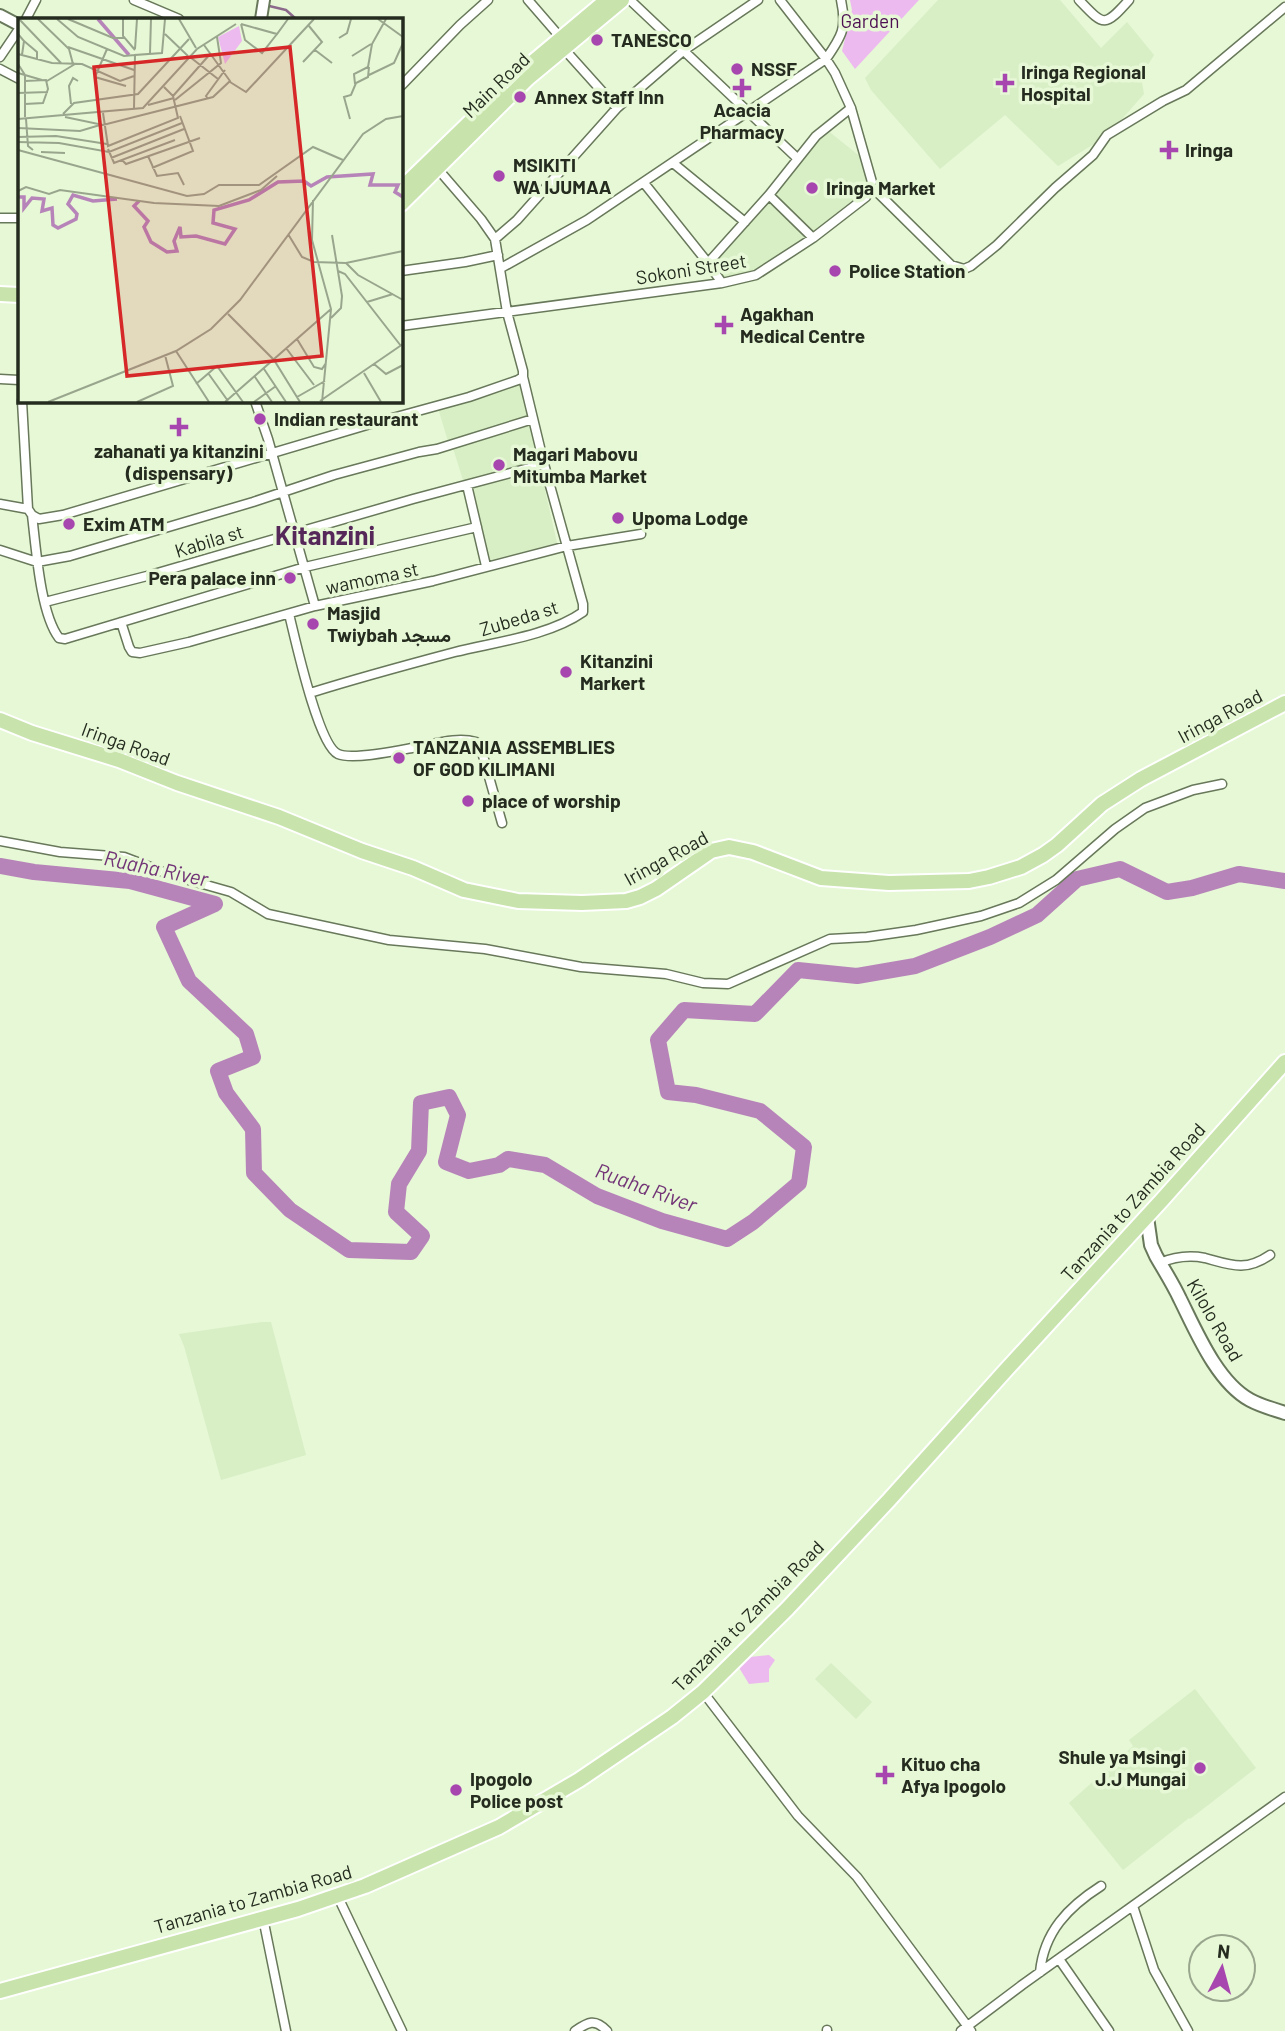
<svg xmlns="http://www.w3.org/2000/svg" width="1285" height="2031" font-family="Barlow,Vazirmatn,sans-serif">
  <style>
    .built { fill: #d8eec5 }
    .green { fill: #edbaef }
    .lines { fill: none; stroke-linecap: round; stroke-linejoin: round }
    .stream { stroke: #8b6a8b; stroke-width: 2.5 }
    .river { stroke: #b784b9; stroke-width: 16 }
    .minor-casing { stroke: #68785a; stroke-width: 11 }
    .tertiary-casing { stroke: #68785a; stroke-width: 14 }
    .secondary-casing { stroke: #68785a; stroke-width: 16 }
    .trunk-casing { stroke: #fff; stroke-width: 18 }
    .minor { stroke: #fff; stroke-width: 8 }
    .tertiary { stroke: #fff; stroke-width: 10 }
    .secondary { stroke: #fff; stroke-width: 12 }
    .trunk { stroke: #c8e4ac; stroke-width: 14 }
    .poi-dot { fill: #a746ae; stroke: #e6f8d6; stroke-width: 2.5 }
    .labels { text-anchor: middle; stroke-width: 7; stroke-linejoin: round; paint-order: stroke }
    .park-label { font-size: 19px; fill: #4d0e52; stroke: #e6f8d6 }
    .poi-label { font-size: 19px; font-weight: bold; fill: #252c1f; stroke: #e6f8d6; text-anchor: start }
    .street-label { font-size: 19px; fill: #252c1f; stroke: #e6f8d6 }
    .water-label { font-size: 21px; font-style: italic; fill: #723476; stroke: #e6f8d6 }
    .district-label { font-size: 26px; font-weight: bold; fill: #562759; stroke: #e6f8d6 }
    .inset-river { fill: none; stroke: #b784b9; stroke-width: 3.5 }
    .inset-road { fill: none; stroke: #99a68d; stroke-width: 2 }
    .view { fill: #d62828; fill-opacity: 0.15; stroke: #d62828; stroke-width: 3.5 }
    .inset-edge { fill: none; stroke: #252c1f; stroke-width: 3.5 }
  </style>
  <rect width="100%" height="100%" fill="#e6f8d6"/>
  <path class="built" d="M938 0H1060L1101 48 1127 22 1154 55 1141 76 1144 94 1107 136 1058 166 1005 115 940 169 871 90 865 78Z
    M822 126 862 158 868 185 853 204 815 233 753 274 723 279 710 263 785 168Z
    M521 384 557 543 488 561 453 448H450L438 408Z
    M262 1322H271L306 1455 221 1480 184 1346 179 1334Z
    M831 1663 872 1702 856 1719 815 1679Z
    M1195 1689 1256 1768 1190 1819 1189 1818 1123 1870 1069 1803 1133 1746 1129 1740Z"/>
  <path class="green" d="M850 0H919L855 69 842 51 852 10Z
    M769 1655 775 1660 769 1669V1682L749 1684 738 1666 750 1657Z"/>
  <g class="lines">
    <path class="stream" d="M265 5 286 10 296 19"/>
    <path class="river" d="M0 866 34 872 130 881 215 904 164 927 189 981 246 1034 253 1057 218 1071 226 1093 253 1129 254 1173 290 1210 349 1250 411 1252 422 1236 396 1212 399 1184 419 1151 421 1103 449 1097 458 1115 446 1162 469 1171 499 1165 508 1159 545 1165 597 1196 662 1221 727 1239 753 1222 799 1183 804 1147 760 1111 696 1095 668 1092 658 1040 684 1010 755 1014 798 970 857 976 915 966 990 937 1037 915 1077 879 1120 869 1167 892 1192 888 1239 874 1285 881"/>
    <g class="minor-casing">
      <path id="minor" d="M134 0 179 19
        M528 0 561 38
        M630 0 797 158
        M1079 0C1104 26 1104 28 1129 0
        M26 19 36 0
        M564 49 617 108
        M0 57 19 29
        M0 69 19 79
        M401 86 460 25 488 0
        M673 163 745 222
        M644 183 708 263
        M871 186 951 265 964 269 971 266 997 245 1055 188 1093 155 1107 135 1163 101 1186 90 1285 7
        M769 195 813 238
        M0 218H19
        M495 239 517 220 617 108 683 51 758 0
        M501 268 587 220 826 59C842 36 847 28 841 0
        M401 271 465 262 498 255
        M722 283 708 263 769 195 816 136 851 108
        M401 326 722 283 756 275 813 238 866 197 872 182 851 108 835 73 826 59 780 0
        M0 379 19 380
        M22 401 28 509 32 515 39 519 63 515 367 425 469 397 518 380 523 377V371L507 312 495 239 481 219 437 168
        M255 401 268 439 315 606
        M467 485 486 566
        M0 504 28 509
        M32 515C36 547 40 613 59 638L65 639 305 567 477 527
        M0 550 37 562 70 556 253 502 334 475 419 452 437 449 533 419
        M45 602 147 576 413 499 544 464
        M289 614C295 638 318 745 338 754 352 760 396 751 412 748 432 745 456 736 476 742L482 752 502 823
        M121 622 129 647 132 652 140 653 189 642 315 606 433 581 567 546 641 534
        M310 693C358 678 406 665 455 652 495 642 549 636 583 612V604L544 464 523 377
        M0 841 60 852 124 857 171 875 231 892 268 914 389 940 485 949 581 967 666 974 703 983 728 984 830 939 867 937 916 930 981 916 1019 903 1056 880 1115 829 1145 808 1193 790 1222 784
        M1160 1263C1174 1257 1189 1255 1205 1258 1231 1265 1245 1272 1270 1255
        M703 1692 798 1816 857 1877 971 2031
        M338 1897 402 2031
        M1133 1906 1154 1970 1188 2031
        M263 1918 286 2031
        M1059 1959 1109 2031
        M1040 1972C1044 1932 1068 1907 1101 1886
        M827 2030V2031
        M575 2031C588 2022 595 2018 607 2031
        M961 2031 1022 1985 1285 1797"/>
    </g>
    <g class="tertiary-casing">
      <path id="tertiary" d="M0 15 19 25
        M261 19 264 0"/>
    </g>
    <g class="secondary-casing">
      <path id="secondary" d="M1147 1217 1151 1245 1156 1256C1164 1270 1173 1284 1180 1299 1196 1331 1217 1382 1250 1400 1261 1406 1273 1409 1285 1413"/>
    </g>
    <g class="trunk-casing">
      <path id="trunk" d="M533 62 607 0
        M401 189 501 92
        M401 204 528 78 622 0
        M0 294 19 295
        M0 720 32 733 119 760 177 783 279 817 362 851 413 868 464 890 518 901 582 903 626 901 640 897 656 889 711 851 729 847 753 852 821 878 889 883 969 881 989 877 1021 867 1043 855 1057 845 1102 804 1141 779 1285 703
        M0 1991 298 1909 365 1886 499 1827 579 1780 672 1717 703 1692 787 1609 889 1500 1006 1370 1162 1200 1285 1062"/>
    </g>
    <use href="#minor" class="minor"/>
    <use href="#tertiary" class="tertiary"/>
    <use href="#secondary" class="secondary"/>
    <use href="#trunk" class="trunk"/>
  </g>
  <g class="poi-dot">
    <circle cx="597" cy="40" r="7"/>
    <circle cx="737" cy="69" r="7"/>
    <path d="M1001.5 72.5h7v7h7v7h-7v7h-7v-7h-7v-7h7z"/>
    <path d="M738.5 77.5h7v7h7v7h-7v7h-7v-7h-7v-7h7z"/>
    <circle cx="520" cy="97" r="7"/>
    <path d="M1165.5 139.5h7v7h7v7h-7v7h-7v-7h-7v-7h7z"/>
    <circle cx="499" cy="176" r="7"/>
    <circle cx="812" cy="188" r="7"/>
    <circle cx="835" cy="271" r="7"/>
    <path d="M720.5 314.5h7v7h7v7h-7v7h-7v-7h-7v-7h7z"/>
    <circle cx="260" cy="419" r="7"/>
    <path d="M175.5 416.5h7v7h7v7h-7v7h-7v-7h-7v-7h7z"/>
    <circle cx="499" cy="465" r="7"/>
    <circle cx="618" cy="518" r="7"/>
    <circle cx="69" cy="524" r="7"/>
    <circle cx="290" cy="578" r="7"/>
    <circle cx="313" cy="624" r="7"/>
    <circle cx="566" cy="672" r="7"/>
    <circle cx="399" cy="758" r="7"/>
    <circle cx="468" cy="801" r="7"/>
    <circle cx="1200" cy="1768" r="7"/>
    <path d="M881.5 1764.5h7v7h7v7h-7v7h-7v-7h-7v-7h7z"/>
    <circle cx="456" cy="1790" r="7"/>
  </g>
  <g class="labels">
    <g class="park-label">
      <text x="870" y="28">Garden</text>
    </g>
    <g class="poi-label">
      <text x="611" y="47">TANESCO</text>
      <text x="751" y="76">NSSF</text>
      <text x="1021" y="79">Iringa Regional<tspan x="1021" dy="22">Hospital</tspan></text>
      <text x="534" y="104">Annex Staff Inn</text>
      <text x="742" y="117" text-anchor="middle">Acacia<tspan x="742" dy="22">Pharmacy</tspan></text>
      <text x="1185" y="157">Iringa</text>
      <text x="513" y="172">MSIKITI<tspan x="513" dy="22">WA IJUMAA</tspan></text>
      <text x="826" y="195">Iringa Market</text>
      <text x="849" y="278">Police Station</text>
      <text x="740" y="321">Agakhan<tspan x="740" dy="22">Medical Centre</tspan></text>
      <text x="274" y="426">Indian restaurant</text>
      <text x="179" y="458" text-anchor="middle">zahanati ya kitanzini<tspan x="179" dy="22">(dispensary)</tspan></text>
      <text x="513" y="461">Magari Mabovu<tspan x="513" dy="22">Mitumba Market</tspan></text>
      <text x="632" y="525">Upoma Lodge</text>
      <text x="83" y="531">Exim ATM</text>
      <text x="276" y="585" text-anchor="end">Pera palace inn</text>
      <text x="327" y="620">Masjid<tspan x="327" dy="22">Twiybah مسجد</tspan></text>
      <text x="580" y="668">Kitanzini<tspan x="580" dy="22">Markert</tspan></text>
      <text x="413" y="754">TANZANIA ASSEMBLIES<tspan x="413" dy="22">OF GOD KILIMANI</tspan></text>
      <text x="482" y="808">place of worship</text>
      <text x="1186" y="1764" text-anchor="end">Shule ya Msingi<tspan x="1186" dy="22">J.J Mungai</tspan></text>
      <text x="901" y="1771">Kituo cha<tspan x="901" dy="22">Afya Ipogolo</tspan></text>
      <text x="470" y="1786">Ipogolo<tspan x="470" dy="22">Police post</tspan></text>
    </g>
    <g class="street-label">
      <text transform="translate(496 85) rotate(-44)" y="7">Main Road</text>
      <text transform="translate(691 269) rotate(-9)" y="7">Sokoni Street</text>
      <text transform="translate(209 541) rotate(-17)" y="7">Kabila st</text>
      <text transform="translate(372 578) rotate(-12)" y="7">wamoma st</text>
      <text transform="translate(519 618) rotate(-17)" y="7">Zubeda st</text>
      <text transform="translate(1220 716) rotate(-28)" y="7">Iringa Road</text>
      <text transform="translate(126 744) rotate(20)" y="7">Iringa Road</text>
      <text transform="translate(666 858) rotate(-29)" y="7">Iringa Road</text>
      <text transform="translate(1133 1202) rotate(-48)" y="7">Tanzania to Zambia Road</text>
      <text transform="translate(1215 1320) rotate(60)" y="7">Kilolo Road</text>
      <text transform="translate(748 1616) rotate(-45)" y="7">Tanzania to Zambia Road</text>
      <text transform="translate(253 1899) rotate(-16)" y="7">Tanzania to Zambia Road</text>
    </g>
    <g class="water-label">
      <text transform="translate(156 869) rotate(12)" y="7">Ruaha River</text>
      <text transform="translate(646 1188) rotate(20)" y="7">Ruaha River</text>
    </g>
    <g class="district-label">
      <text x="325" y="545">Kitanzini</text>
    </g>
  </g>
  <g transform="translate(18 18)">
    <rect width="385" height="385" fill="#e6f8d6"/>
    <path d="M221 8 224 23 207 46 200 19Z" fill="#edbaef"/>
    <path class="inset-river" d="M80 1 111 37M0 179H6V190L14 180 26 181 24 193 34 190 35 207 40 210 58 201 59 196 50 186 55 177 75 183 99 181M121 183 116 188 130 203 126 209 133 224 149 234 159 233 156 223 162 209 163 219 178 218 207 226 217 211 195 205 196 192 231 182 260 164 286 163 293 168 309 159 355 156 352 167H380L377 174 385 179"/>
    <path class="inset-road" d="M1 1 43 45M20 1 51 31 55 46M39 1 60 19 106 38 117 37M50 1 95 20H107M105 1V18L117 32M161 1 178 30M360 1 385 19M223 6 227 22 244 35 259 16M223 6 259 16 270 1M0 16 6 23 4 37M147 16 170 38M321 20 329 15 333 1M6 23 19 34V42M50 29 116 52M89 31 77 59 108 68M117 31 119 1M297 32 314 45M132 35 133 1M0 36 34 45 64 46 102 63 116 58M334 38 353 26M172 39 200 61M285 44 304 24 291 8M0 46 7 57V99M0 55 24 62M351 57 376 45 385 25M29 63 57 46M212 64 228 74 296 1M337 66 336 56 350 49 354 26 368 1M0 75 30 74M155 78 193 35M190 81 188 78 207 52M157 82 203 45 199 19M7 86 25 85 30 71 28 62 7 63M53 86 51 68 55 60 60 63M130 87 156 80M116 90 117 37 144 35 147 1M85 95 90 128 160 100 155 78 146 69M45 96 56 85 120 76 171 21M47 99 85 107 195 79 212 63 186 27M0 101 125 90 179 31 218 6M8 101 10 128 15 132M332 101 326 79 333 77 338 65 350 59 351 49M0 110 62 113 82 107M0 119 38 118 89 126M0 124 41 125 91 134 164 105M90 131 96 145 157 122M0 132 169 178 186 176 201 167H241L295 129 325 142M23 134 47 135M130 138 139 158 160 155 166 167M93 140 166 111M104 142 108 146 182 120M134 150 175 133 162 98M0 173 8 169 31 176 42 172 136 185 201 188 243 172 259 158M295 182 294 222 313 291 304 384M270 216 284 239 296 244 328 245 385 233M328 245 340 257 385 282M320 253 327 256 383 328M349 284 375 276M210 296 256 342 282 384M313 300 323 290 324 278 314 217M279 321 296 349 304 351 308 345M268 330 296 367M158 333 191 384M356 346 368 356 385 347M246 351 268 384M190 355 210 383M346 355 363 384M237 359 254 384M178 366 199 348 225 384M279 379 307 363M302 383 385 326M30 384 158 333 193 311 222 282 345 116 368 101 385 98M119 384 155 368 147 337M207 384 313 291M236 384 258 368"/>
    <path class="view" d="M272 29 304 338 109 358 76 49Z"/>
    <rect width="385" height="385" class="inset-edge"/>
  </g>
  <g transform="translate(1222 1968) rotate(6)"><circle r="33" fill="#e6f8d6" stroke="#99a68d" stroke-width="2"/>
  <path d="M0-5L12 26L0 18L-12 26Z" fill="#a746ae"/>
  <text y="-10" font-size="19" font-weight="bold" text-anchor="middle" fill="#252c1f">N</text>
  </g>
</svg>
